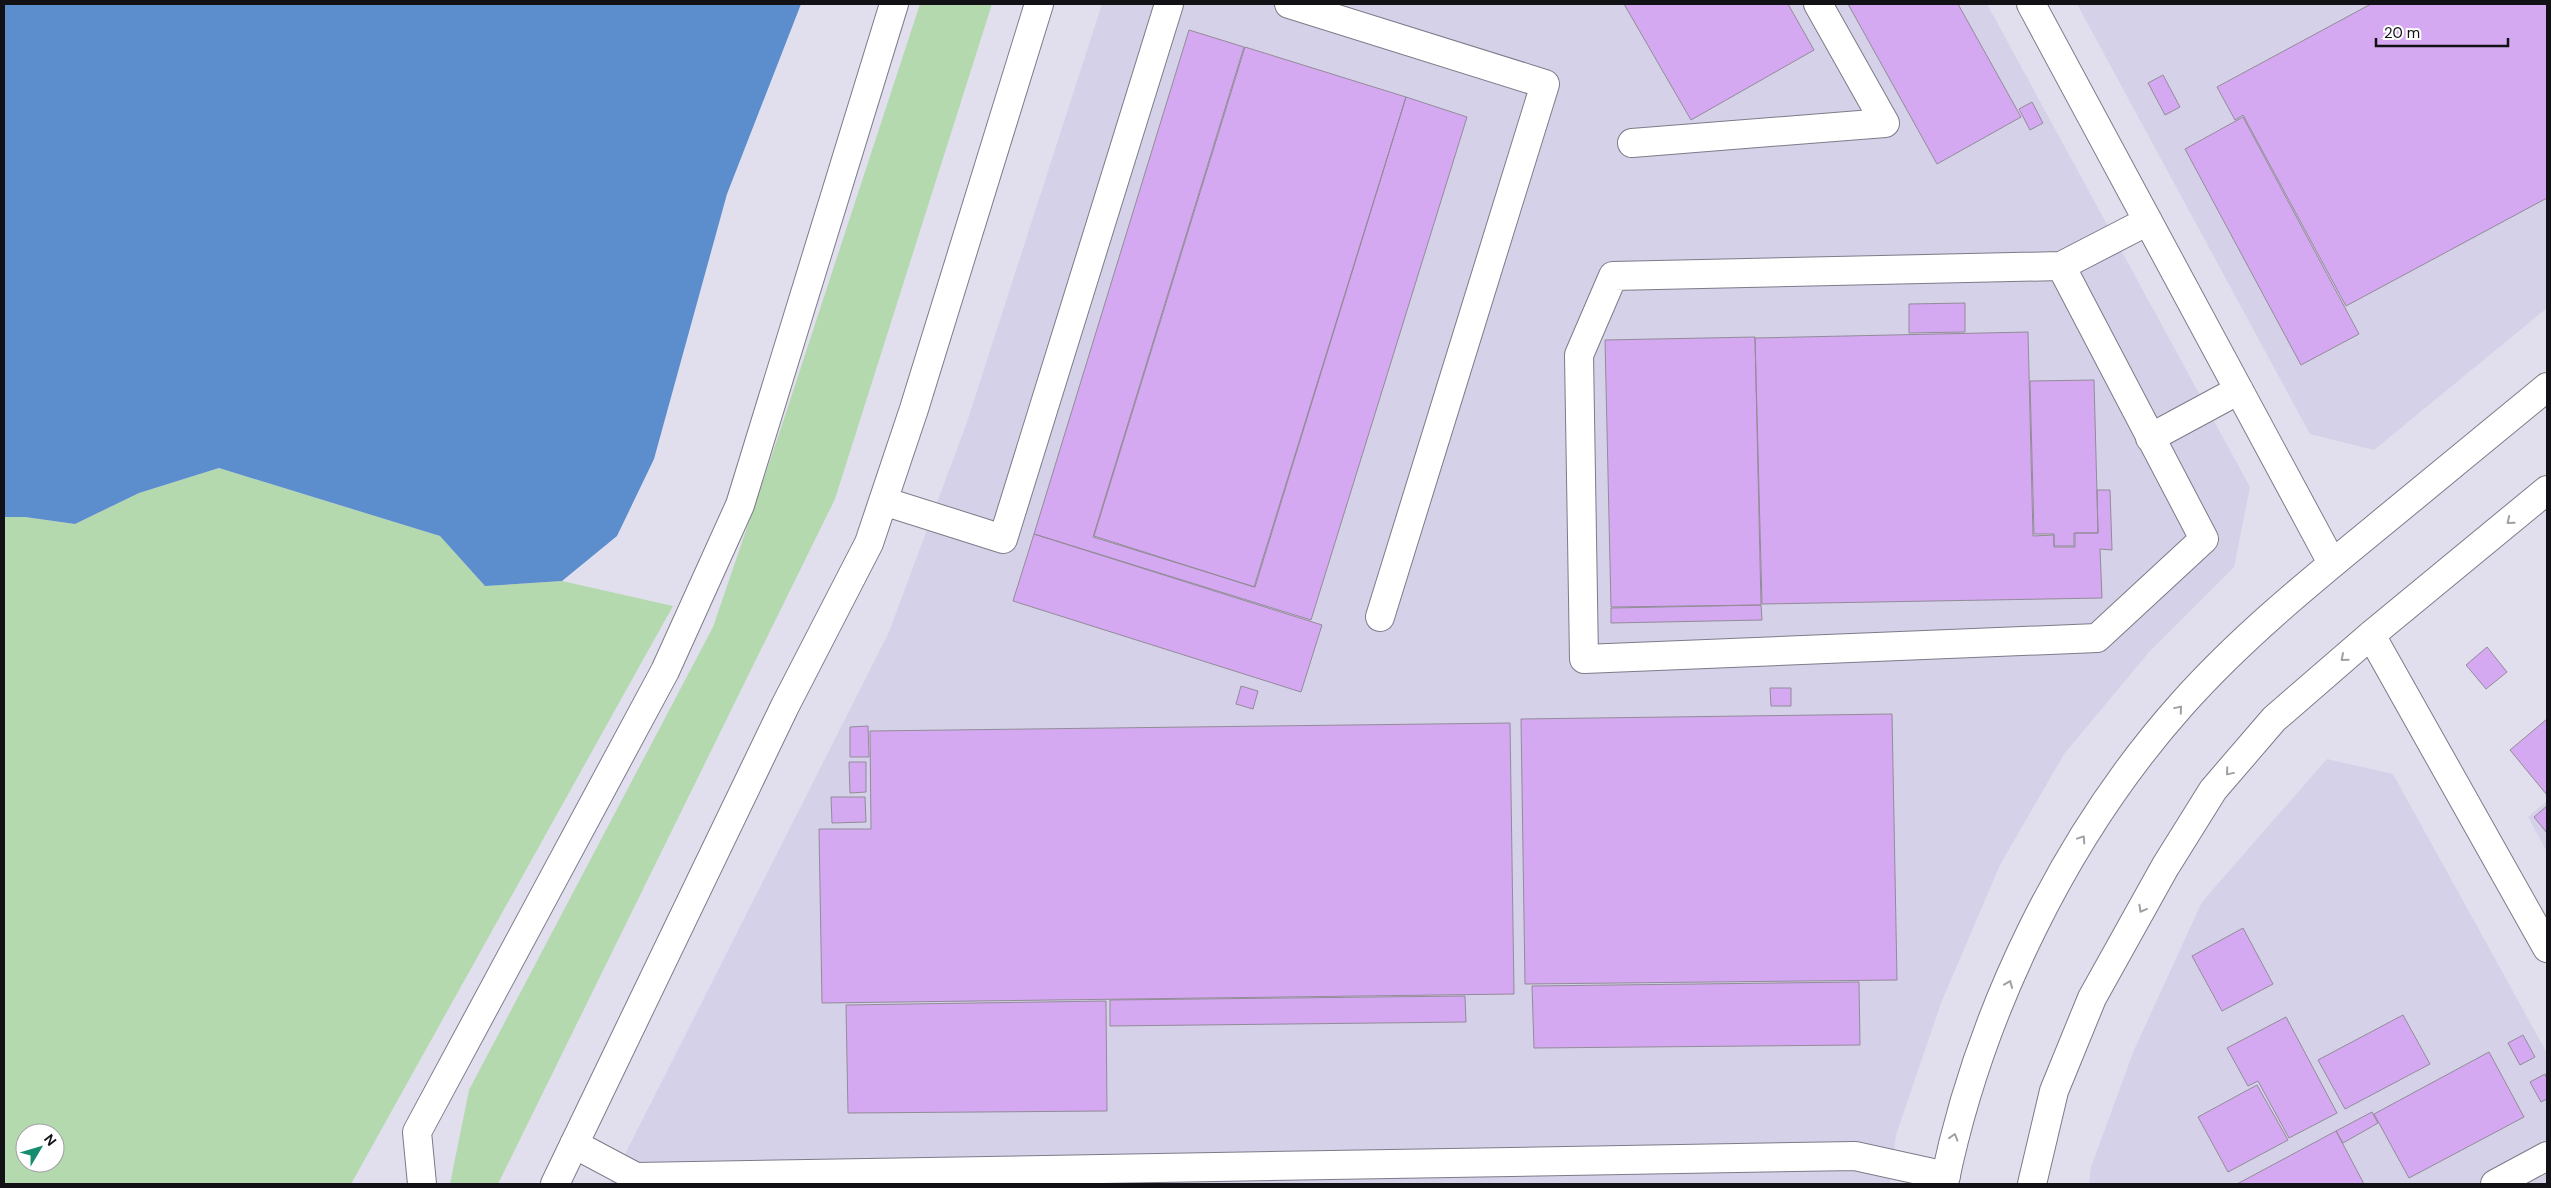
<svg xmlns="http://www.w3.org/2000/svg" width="2551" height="1188" font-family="'DM Sans',sans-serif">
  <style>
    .built { fill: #d4d1e8 }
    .green { fill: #b4d9af; fill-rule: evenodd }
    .water { fill: #5c8dcc }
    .building { fill: #d4a9f1; stroke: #938b98 }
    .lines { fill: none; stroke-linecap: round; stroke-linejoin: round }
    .minor-casing { stroke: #7d7b89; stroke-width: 30 }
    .minor { stroke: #fff; stroke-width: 28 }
    .oneway { stroke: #a0a0a2 }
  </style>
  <rect width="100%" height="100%" fill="#e1dfee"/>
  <path class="built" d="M1102 4H1987L2250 487 2234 567 2149 652 2064 754 2000 865 1941 1003 1896 1135 1890 1184H610L889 632 967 422Z
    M2077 4H2547V308L2374 450 2310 434Z
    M2327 759 2393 774 2547 1053V1184H2089L2091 1167 2134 1050 2202 902Z
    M2547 801V852L2528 817Z"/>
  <path class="green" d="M920 4H992L835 499 498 1184H450L469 1090 713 627 780 431Z
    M219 468 440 536 485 586 562 581 673 606 351 1184H4V517H25L75 524 139 493ZM25 1133H55V1163H25Z"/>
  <path class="water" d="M4 4H801L727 194 654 459 617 536 562 581 485 586 440 536 219 468 139 493 75 524 25 517H4Z"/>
  <path class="building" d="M1624 4H1788L1814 50 1691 120Z
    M1848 4H1958L2021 117 1937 164Z
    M2371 4H2547V198L2346 306 2243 115 2235 120 2217 87Z
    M1189 30 1244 47 1093 537 1255 587 1406 97 1467 117 1311 620 1034 534Z
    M1245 47 1406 97 1254 587 1094 536Z
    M2163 75 2180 107 2165 115 2148 83Z
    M2032 102 2043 123 2030 130 2019 109Z
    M2243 117 2359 334 2301 365 2185 149Z
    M1965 303V332L1909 333V304Z
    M2028 332 2033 536 2054 535V547H2075V533H2098L2097 490H2110L2112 550 2100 549 2102 598 1762 604 1755 338Z
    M1755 337 1761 605 1611 607 1605 340Z
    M2094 380 2098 533H2074V546H2054V534H2034L2030 381Z
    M1034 534 1322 625 1301 692 1013 601Z
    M1761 605 1762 620 1611 623V608Z
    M2487 647 2507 672 2486 689 2466 665Z
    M1241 686 1258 691 1253 709 1236 704Z
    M1770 688H1791V706H1771Z
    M1892 714 1897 980 1525 984 1521 719Z
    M2547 719V795L2510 750Z
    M1510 723 1514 994 822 1003 819 829H871L870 731Z
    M868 726 869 757H850V727Z
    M849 762H866V792L850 793Z
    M831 797H865L866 822 832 823Z
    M2547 806V833L2534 817Z
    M2243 928 2273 984 2222 1011 2192 956Z
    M1859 982 1860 1045 1534 1048 1532 986Z
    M1465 996 1466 1022 1110 1026V1000Z
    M1106 1001 1107 1111 848 1113 846 1005Z
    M2403 1015 2430 1064 2345 1109 2318 1060Z
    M2286 1017 2337 1113 2289 1138 2258 1081 2248 1086 2227 1048Z
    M2523 1035 2535 1057 2520 1065 2508 1043Z
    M2489 1052 2524 1117 2409 1178 2374 1114Z
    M2545 1074 2547 1079V1099L2541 1102 2530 1082Z
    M2257 1085 2288 1140 2228 1172 2198 1117Z
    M2372 1112 2378 1123 2343 1143 2336 1131Z
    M2336 1131 2364 1184H2237Z"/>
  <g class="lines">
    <g class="minor-casing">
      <path id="minor" d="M1289 4 1545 84 1380 617
        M2031 4 2332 563
        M1632 143 1885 123 1818 4
        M2061 266 2204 539 2097 638 1584 659 1579 355 1613 276 2061 266 2148 221
        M2150 438 2239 390
        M883 501 1003 539 1169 4
        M2371 635 2547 948
        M574 1144 636 1177 1855 1156 1946 1176
        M422 1184 417 1132 665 671 740 505 894 4
        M555 1184 785 706 869 543 914 409 1039 4
        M1944 1184C1979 1013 2065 835 2182 704 2239 640 2306 585 2372 531 2430 483 2489 435 2547 387
        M2032 1184 2054 1091 2092 998 2165 867 2213 790 2274 719 2371 635 2547 490
        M2495 1184 2547 1156"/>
    </g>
    <use href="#minor" class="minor"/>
  </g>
  <defs><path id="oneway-chevron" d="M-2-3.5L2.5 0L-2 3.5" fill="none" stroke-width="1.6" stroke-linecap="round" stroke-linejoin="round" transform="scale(1.25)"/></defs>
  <g class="oneway">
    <use href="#oneway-chevron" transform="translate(2510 521) rotate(141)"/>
    <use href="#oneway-chevron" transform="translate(2344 658) rotate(139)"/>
    <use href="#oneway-chevron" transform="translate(2179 709) rotate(-50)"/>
    <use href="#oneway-chevron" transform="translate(2229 772) rotate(130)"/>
    <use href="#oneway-chevron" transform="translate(2082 839) rotate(-56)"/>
    <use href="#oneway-chevron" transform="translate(2142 909) rotate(119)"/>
    <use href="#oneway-chevron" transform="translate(2009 984) rotate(-68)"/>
    <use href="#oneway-chevron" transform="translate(1954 1137) rotate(-73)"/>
  </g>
  <rect width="2551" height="1188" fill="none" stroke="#121116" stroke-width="10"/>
  <g transform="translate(40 1148) rotate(52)"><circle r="24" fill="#ffffff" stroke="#a0a0a2"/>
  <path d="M0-4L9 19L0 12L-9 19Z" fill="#168c6e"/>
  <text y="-8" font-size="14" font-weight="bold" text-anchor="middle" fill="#121116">N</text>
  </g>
  <path d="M2376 38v8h132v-8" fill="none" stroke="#121116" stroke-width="2.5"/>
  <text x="2384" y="38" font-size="15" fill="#121116" stroke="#ffffff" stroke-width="4" paint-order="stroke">20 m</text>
</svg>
